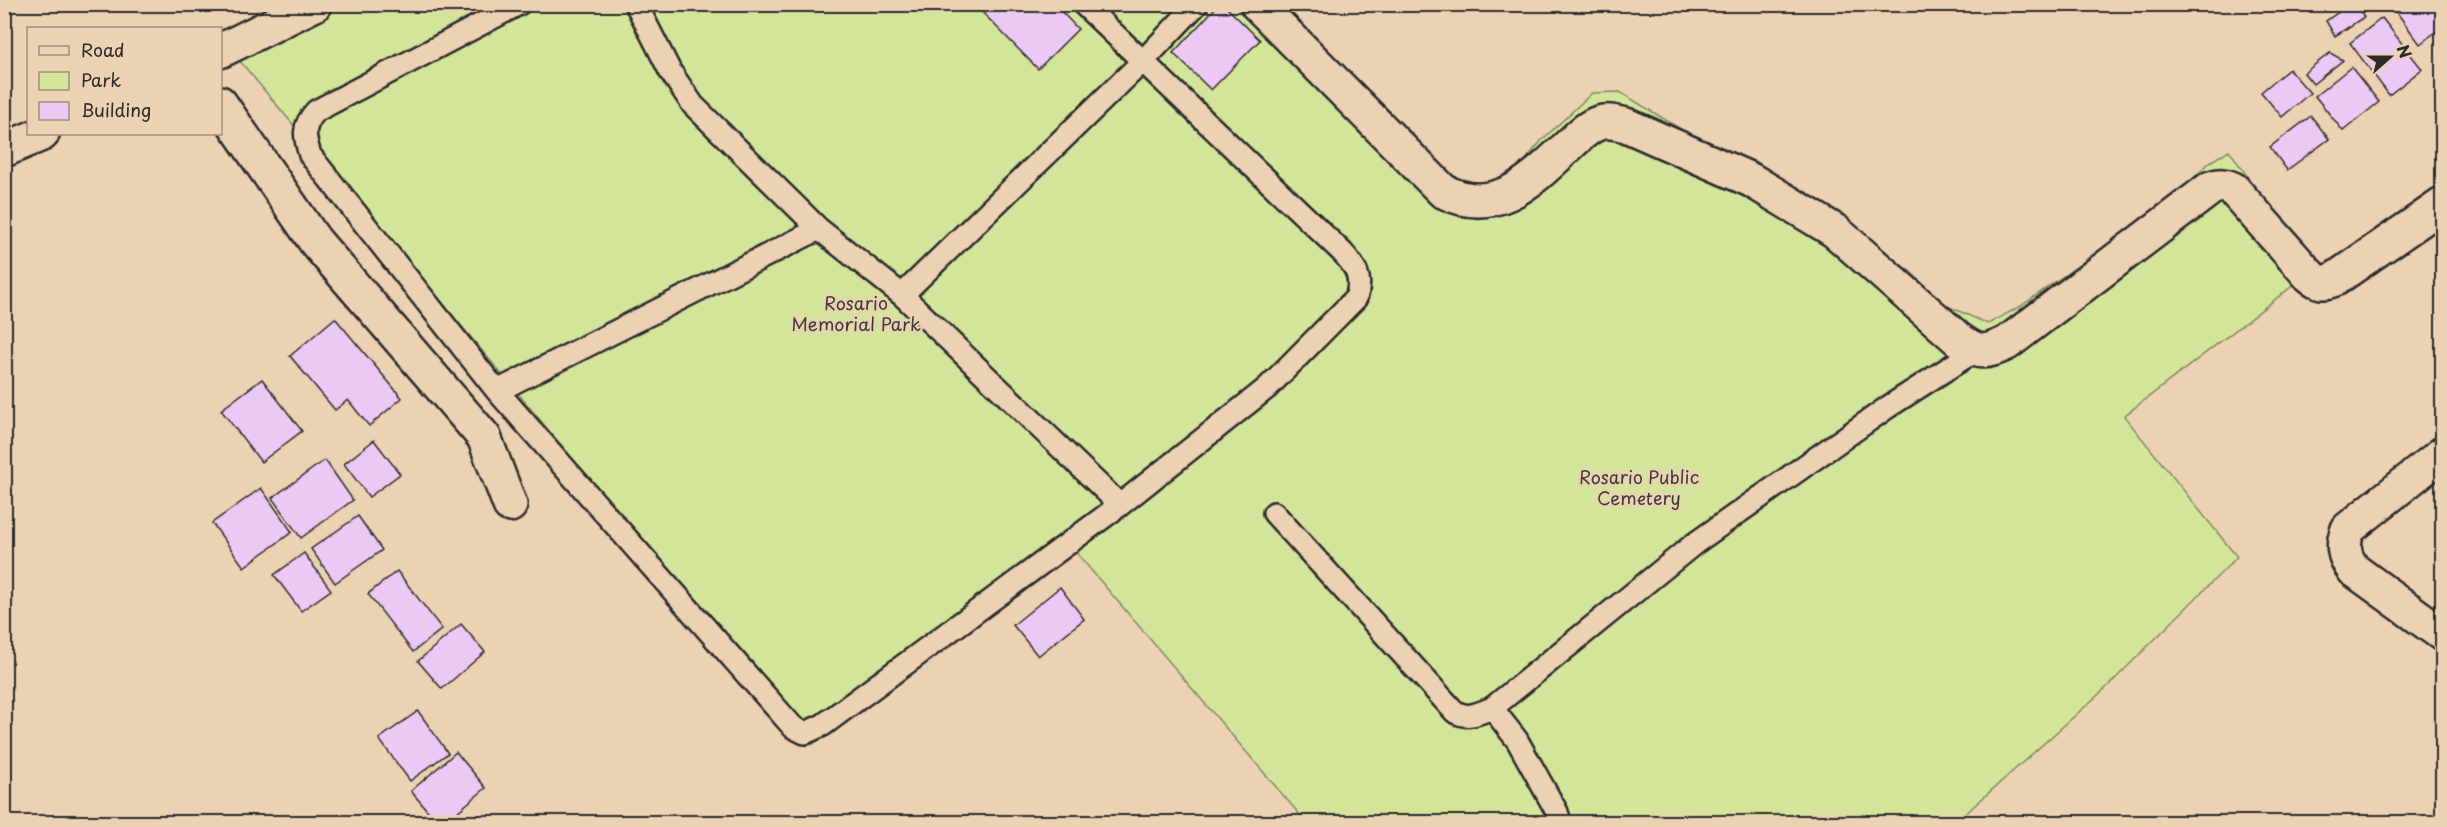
<svg xmlns="http://www.w3.org/2000/svg" width="2447" height="827" font-family="'Playpen Sans',sans-serif">
  <style>
    .green { fill: #d2e59a; stroke: #7e8862; stroke-width: 1.5 }
    .building { fill: #ecc9f4; stroke: #2b2b2b; stroke-width: 1.5 }
    .lines { fill: none; stroke-linecap: round; stroke-linejoin: round }
    .lane-casing { stroke: #2b2b2b; stroke-width: 26 }
    .street-casing { stroke: #2b2b2b; stroke-width: 38 }
    .lane { stroke: #ecd1b3; stroke-width: 21 }
    .street { stroke: #ecd1b3; stroke-width: 33 }
    .labels { text-anchor: middle; stroke-width: 4.5; stroke-linejoin: round; paint-order: stroke }
    .park-label { font-size: 18px; fill: #3c3e36; stroke: #ecd1b3 }
  </style>
  <rect width="100%" height="100%" fill="#ecd1b3"/>
  <filter id="ink" filterUnits="userSpaceOnUse"><feTurbulence type="fractalNoise" baseFrequency=".0167" numOctaves="2"/><feDisplacementMap in="SourceGraphic" scale="12" xChannelSelector="R" yChannelSelector="G"/><feConvolveMatrix kernelMatrix="1 2 1 2 8 2 1 2 1" color-interpolation-filters="sRGB"/></filter>
  <g filter="url(#ink)">
    <path class="green" d="M300 4 1244 5 1444 207 1509 180 1542 140 1592 93 1620 92 1692 136 1790 184 1911 272 1943 304 1988 324 2021 306 2168 202 2210 162 2229 150 2274 215 2321 264 2124 416 2237 557 2107 687 1956 822H1306L1068 543 812 745 224 42Z"/>
    <path class="building" d="M990 4H1054L1078 29 1038 69 982 12Z
      M1219 4H1223L1260 40 1211 90 1173 53Z
      M2350 4H2356L2364 17 2335 36 2326 21Z
      M2401 4H2442V27L2420 44 2395 10Z
      M2382 18 2422 69 2389 95 2350 43Z
      M2330 53 2343 60 2313 84 2304 73Z
      M2351 67 2379 102 2343 131 2315 96Z
      M2289 69 2310 93 2282 117 2261 92Z
      M2311 116 2329 139 2287 170 2270 147Z
      M335 318 402 398 369 426 348 400 335 410 290 356Z
      M262 379 302 431 261 462 221 410Z
      M374 440 400 474 369 497 344 464Z
      M325 460 353 500 301 538 272 498Z
      M261 488 292 532 244 567 212 523Z
      M358 516 382 550 335 583 311 549Z
      M304 553 331 590 301 611 274 575Z
      M397 571 442 629 413 652 368 594Z
      M1060 587 1084 619 1038 656 1013 625Z
      M461 624 485 652 442 689 418 661Z
      M418 711 448 753 410 781 379 739Z
      M456 752 486 788 445 822H437L411 791Z"/>
    <g class="lines">
      <g class="lane-casing">
        <path id="lane" d="M519 4 316 111C302 126 304 136 310 155L497 391 793 727 805 733 823 725 1120 505 1267 388 1356 298C1363 278 1356 267 1342 252L1083 4
          M636 4 670 71 693 105 819 229 902 295 1120 505
          M902 295 1142 62 1197 4
          M497 391 819 229
          M1274 513 1455 712C1469 719 1477 714 1492 708L1694 544 1888 407 1975 351
          M1492 708 1517 740 1557 812 1560 822"/>
      </g>
      <g class="street-casing">
        <path id="street" d="M1257 4 1443 191C1495 217 1529 183 1566 148 1576 139 1586 127 1599 123 1608 120 1617 123 1626 125L1751 180 1835 231 1958 339C1979 354 1984 354 2007 343L2211 188C2220 185 2225 185 2233 189L2309 275C2318 283 2324 284 2335 279L2442 205
          M220 51 315 4
          M220 103 315 241 484 437 510 505
          M4 150 42 134
          M2442 454 2348 529C2342 545 2343 556 2354 570L2442 634"/>
      </g>
      <use href="#lane" class="lane"/>
      <use href="#street" class="street"/>
    </g>
  </g>
  <g class="labels">
    <g class="park-label">
      <text x="856" y="310">Rosario<tspan x="856" dy="21">Memorial Park</tspan></text>
      <text x="1639" y="484">Rosario Public<tspan x="1639" dy="21">Cemetery</tspan></text>
    </g>
  </g>
  <rect width="2447" height="827" fill="none" stroke="#ecd1b3" stroke-width="24"/>
  <rect x="12" y="12" width="2423" height="803" fill="none" stroke="#2b2b2b" stroke-width="2" filter="url(#ink)"/>
  <rect x="27" y="27" width="195" height="108" fill="#ecd1b3" stroke="#9f8f7d" stroke-width="1.5"/>
  <rect x="39" y="46" width="30" height="9" fill="#ecd1b3" stroke="#9f8f7d" stroke-width="1.5"/>
  <text x="81" y="57" font-size="18" fill="#2b2b2b">Road</text>
  <rect x="39" y="72" width="30" height="18" fill="#d2e59a" stroke="#9f8f7d" stroke-width="1.5"/>
  <text x="81" y="87" font-size="18" fill="#2b2b2b">Park</text>
  <rect x="39" y="102" width="30" height="18" fill="#ecc9f4" stroke="#9f8f7d" stroke-width="1.5"/>
  <text x="81" y="117" font-size="18" fill="#2b2b2b">Building</text>
  <g transform="translate(2390 57) rotate(69)" stroke="#ecd1b3" stroke-width="4.5" paint-order="stroke">
  <path d="M0-4.5L10 22L0 15L-10 22Z" fill="#2b2b2b"/>
  <text y="-9" font-size="16" font-weight="bold" text-anchor="middle" fill="#2b2b2b">N</text>
  </g>
</svg>
